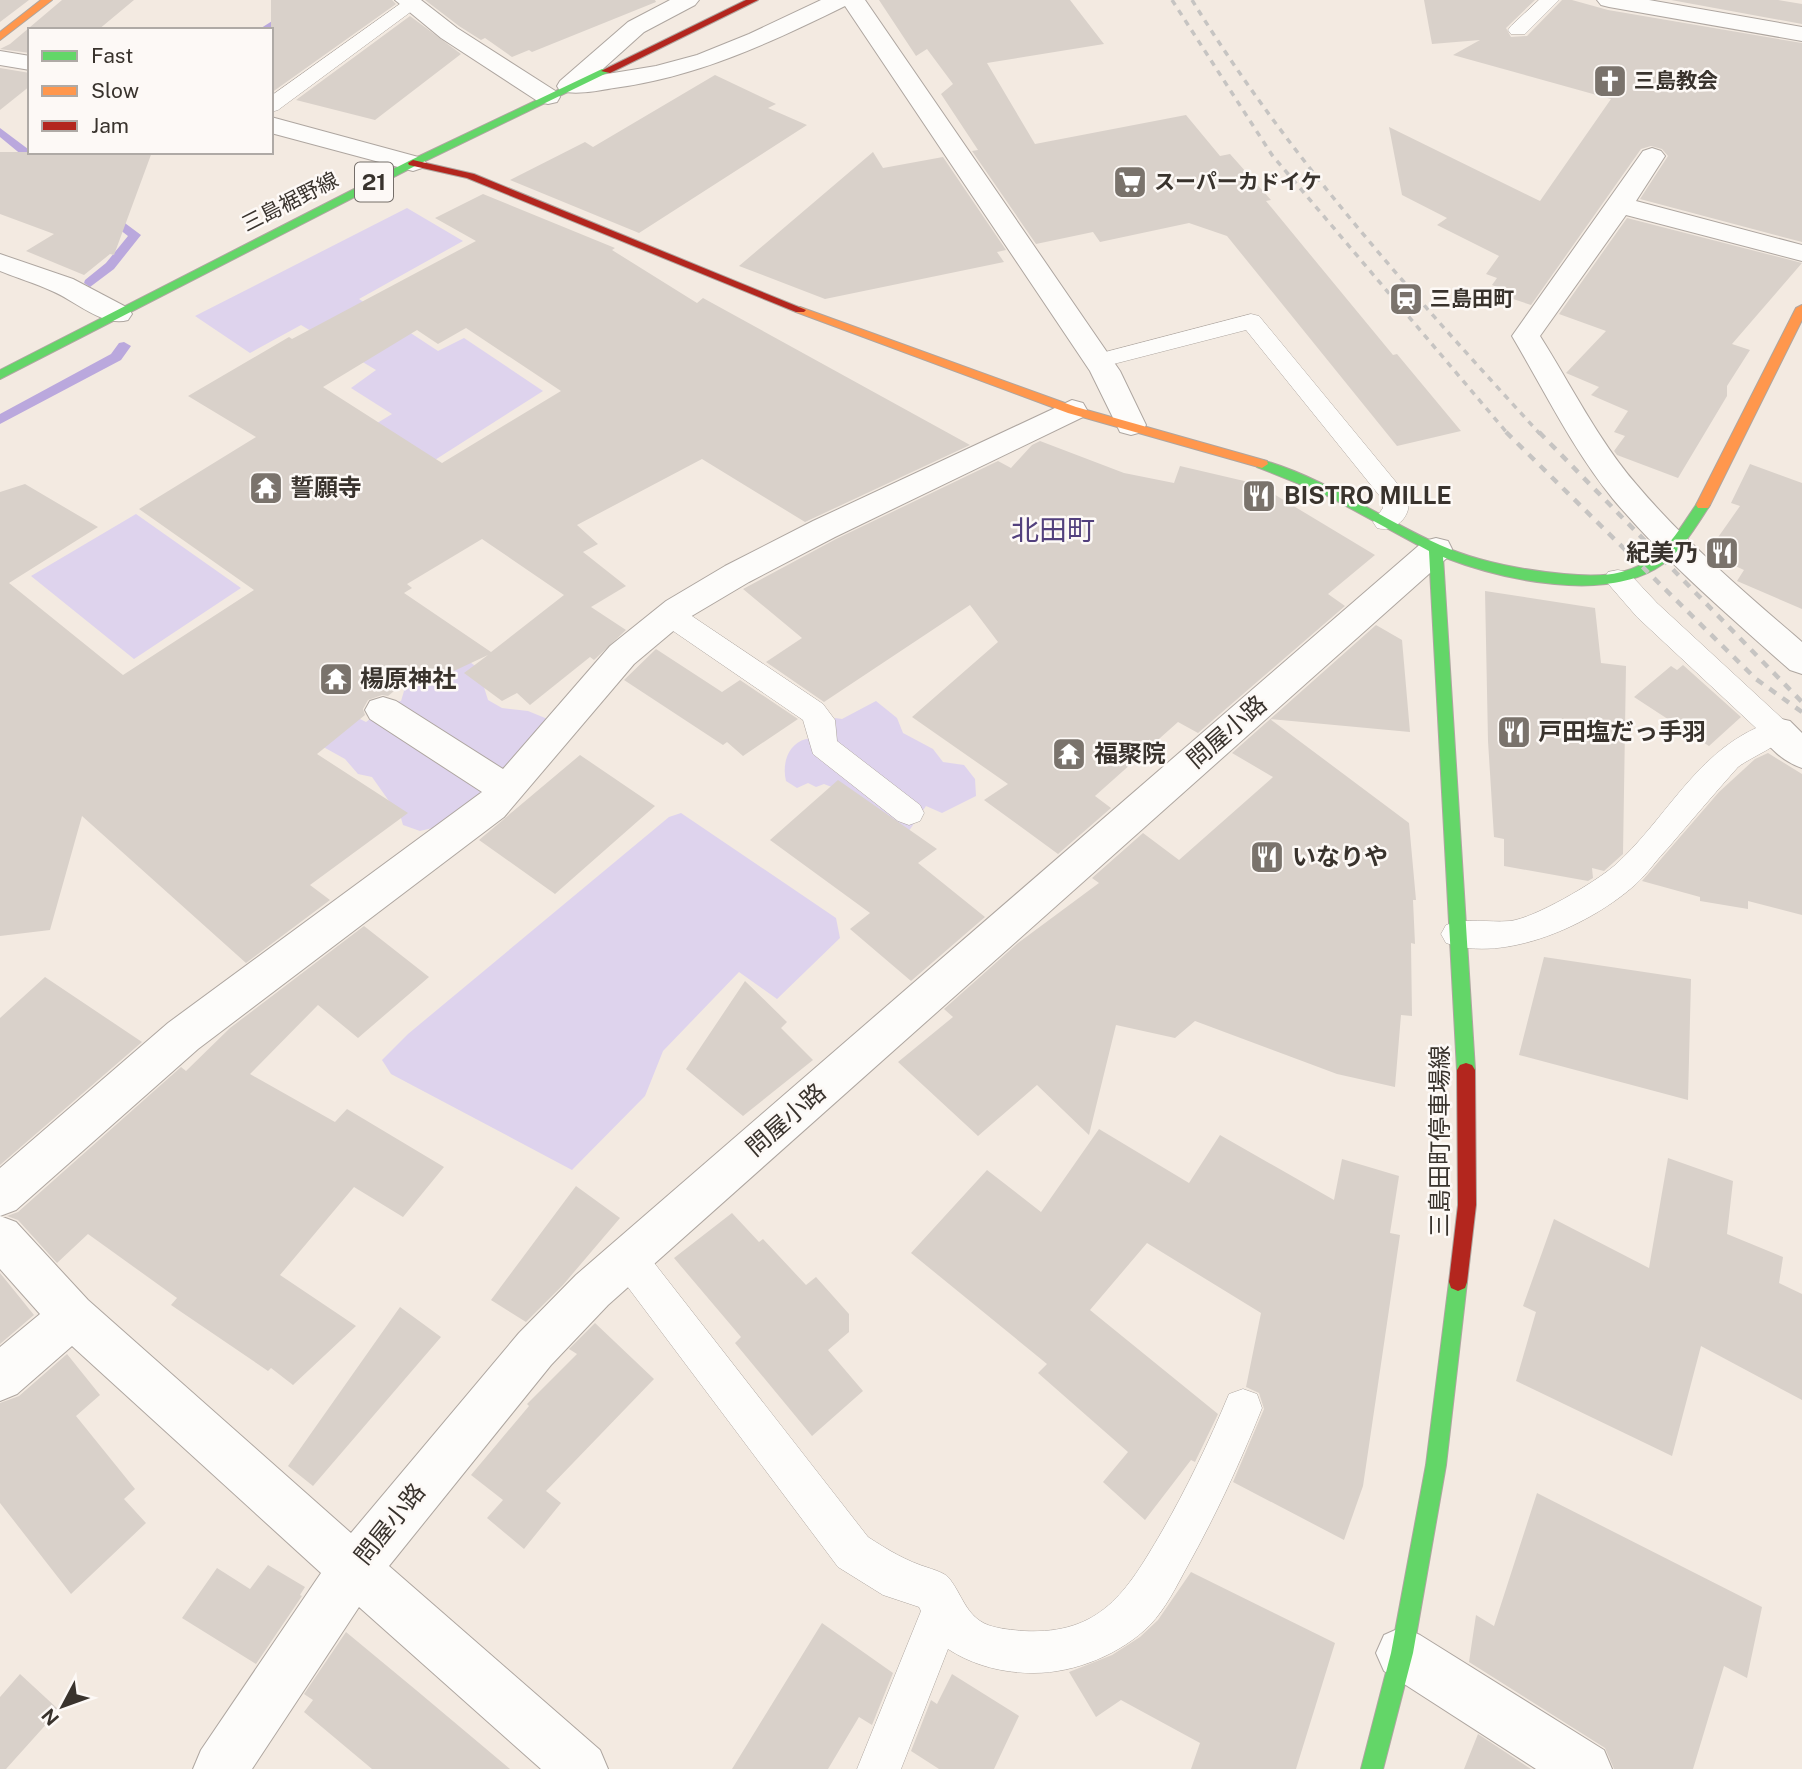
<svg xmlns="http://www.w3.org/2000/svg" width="1802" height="1769" font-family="'Public Sans','Noto Sans JP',sans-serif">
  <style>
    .green { fill: #ded3ed }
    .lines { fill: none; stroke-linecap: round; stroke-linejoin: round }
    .stream { fill: #baa8dd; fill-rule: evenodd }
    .building { fill: #d9d1ca; fill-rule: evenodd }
    .lane-casing { stroke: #aea6a0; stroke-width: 1 }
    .street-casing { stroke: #aea6a0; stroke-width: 2 }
    .fast-casing { stroke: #aea6a0; stroke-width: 2 }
    .slow-casing { stroke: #aea6a0; stroke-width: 2 }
    .jam-casing { stroke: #aea6a0; stroke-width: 2 }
    .lane { fill: #fdfcfa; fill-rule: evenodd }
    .street { fill: #fdfcfa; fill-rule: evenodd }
    .fast { fill: #63d668; fill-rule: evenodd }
    .slow { fill: #ff974d; fill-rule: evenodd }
    .jam { fill: #b3261e; fill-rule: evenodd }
    .rail-far1 { stroke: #c6c4c2; stroke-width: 3.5; stroke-dasharray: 6 6; stroke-linecap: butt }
    .rail { stroke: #c6c4c2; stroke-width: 4.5; stroke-dasharray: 8 8; stroke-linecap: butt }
    .labels { text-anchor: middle; stroke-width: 5; stroke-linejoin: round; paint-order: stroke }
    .far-poi-label { font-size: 21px; font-weight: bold; fill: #39332d; stroke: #fdf9f6; text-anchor: start }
    .far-street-label { font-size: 21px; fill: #39332d; stroke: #fdf9f6 }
    .shield { fill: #fdf9f6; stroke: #746e69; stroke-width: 2 }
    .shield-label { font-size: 23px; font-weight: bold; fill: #39332d }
    .poi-label { font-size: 24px; font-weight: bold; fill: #39332d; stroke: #fdf9f6; text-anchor: start }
    .street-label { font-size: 24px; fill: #39332d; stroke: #fdf9f6 }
    .quarter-label { font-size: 28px; fill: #52407d; stroke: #fdf9f6 }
  </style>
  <rect width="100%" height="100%" fill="#f3eae1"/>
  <path class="green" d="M407 208 463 241 359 299 438 351 464 338 543 391 427 465 369 428 392 414 351 388 376 370 301 325 250 353 195 316Z
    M136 514 241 588 134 659 31 576Z
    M463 657 478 668 488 700 502 708 528 711 550 720 549 729 449 824 420 831 403 825 401 818 372 777 358 774 345 759 318 744 344 711 366 722 393 702 401 701 404 691 397 680 387 674Z
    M876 701 897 718 903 733 933 749 943 762 964 765 975 779 976 796 942 813 926 806 904 838 847 793 824 784 816 787 808 783 797 788 786 781C782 765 787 744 806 739 814 737 819 739 827 733 831 729 833 723 835 718L842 719Z
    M681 813 836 918 840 938 777 999 739 972 663 1051 645 1096 572 1170 391 1074 382 1060 408 1034 669 817Z"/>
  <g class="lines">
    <path class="stream" d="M316 0H331L271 30H258L288 11Z
      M0 128 48 164V170H40L0 137Z
      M106 209 141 235 114 269 90 287 84 283 85 280 106 263 128 236 102 216V210Z
      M124 342 131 346 121 360 0 424V414L111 354 119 343Z"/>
  </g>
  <path class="building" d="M0 0H29L0 22Z
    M62 0H134L98 30H30V53L0 49 10 44Z
    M271 0H392L396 4 271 93Z
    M425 0H655L656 2 532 52 529 50 512 57 485 38 481 40 459 26Z
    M879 0H1070L1104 44 987 63 1035 144 1186 115 1220 156 1230 154 1271 200 1266 201 1393 355 1397 354 1461 431 1397 446 1227 236 1189 223 1100 242 1093 232 1036 244 972 151 978 150 941 94 953 84 927 49 916 56Z
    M1424 0H1535L1506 28 1511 37 1527 36 1562 0H1572L1608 10 1802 43V242L1640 199 1668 156 1662 149 1651 146 1641 149 1531 305 1504 296 1507 291 1492 285 1497 278 1486 274 1499 256 1437 225 1447 218 1402 195 1389 127 1540 201 1611 99 1453 55 1480 40 1432 44Z
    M1671 0H1778L1802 4V24Z
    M410 16 461 54 375 120 296 100Z
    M0 68 30 73V86L0 110Z
    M715 75 776 104 768 108 807 125 639 233 510 180 585 142 593 147Z
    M0 152H152L114 255 110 254 84 275 26 251 54 234 0 214Z
    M873 152 883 168 943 157 1006 250 997 252 1004 262 825 299 739 266Z
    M483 194 615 248 612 250 697 303 703 298 970 445 805 522 702 459 577 525 598 544 583 552 626 586 591 607 626 630 594 660 590 657 530 705 517 693 502 701 464 673 488 655 439 678 425 666 388 696 382 695 368 700 363 709 365 715 317 754 408 813 310 885 330 900 246 963 82 816 50 930 0 936V492L25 484 98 527 9 583 123 675 254 590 139 509 256 437 188 396 289 337 292 339 476 241 435 218ZM466 328 561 391 442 463 323 387 417 330 438 344ZM482 539 564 595 491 652 404 593 412 588 407 584Z
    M1627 218 1802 263 1732 344 1750 350 1727 386V396L1678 478 1617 455 1614 451 1625 436 1614 432 1628 411 1591 395 1599 387 1566 373 1606 331 1559 314Z
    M1040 441 1124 473 1174 483 1180 466 1257 484 1375 555 1328 594 1345 606 1198 733 1178 722 1095 796 1111 808 1058 854 984 800 1008 784 912 717 998 642 970 605 824 702 766 662 802 638 743 589 836 539 998 461 1011 468 1032 445Z
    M1750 464 1802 483V609L1737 581 1744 570 1707 553 1740 506 1731 503Z
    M1485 591 1595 608 1601 663 1626 666 1623 854 1604 871 1592 868 1593 878 1588 881 1504 866V839L1494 837 1488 741Z
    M1376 625 1402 640 1410 732 1270 719 1409 823 1416 900H1413L1415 944 1411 943 1412 1016 1401 1015 1395 1087 1337 1074 1195 1021 1175 1038 1116 1025 1089 1135 1037 1085 978 1136 898 1062 953 1017 944 1009 1018 943 1099 883 1092 878 1143 833 1179 860 1273 777 1232 753Z
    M656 649 722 692 740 680 798 719 743 756 727 742 723 745 624 680Z
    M1683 665 1741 717 1709 746 1634 697 1671 666 1677 670Z
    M1768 753 1802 774V915L1748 901V909L1700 901V897L1642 881 1719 792 1755 759Z
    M580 755 655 806 555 894 479 840Z
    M838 780 937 849 918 863 985 917 911 981 850 929 870 913 770 840Z
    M364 926 429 977 358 1038 318 1005 250 1074 335 1122 347 1109 444 1167 403 1217 354 1187 280 1275 356 1326 293 1385 271 1368 268 1371 171 1305 177 1298 88 1234 57 1263 18 1220 7 1216 18 1212 181 1067 186 1071 230 1028Z
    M1544 957 1691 979 1688 1100 1519 1055Z
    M45 977 142 1042 0 1165V1018Z
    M745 981 787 1022 781 1028 813 1060 743 1116 686 1069Z
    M1099 1129 1189 1183 1220 1135 1334 1200 1342 1159 1399 1176 1390 1233 1400 1235 1363 1486 1344 1540 1233 1482 1264 1409 1259 1393 1246 1387 1261 1313 1147 1243 1090 1310 1218 1414 1195 1462 1191 1460 1145 1520 1103 1482 1128 1452 1038 1373 1047 1364 911 1253 987 1170 1041 1212Z
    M1668 1158 1733 1181 1727 1234 1783 1257 1779 1283 1802 1294V1400L1701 1346 1672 1456 1516 1381 1536 1312 1523 1306 1554 1219 1649 1268Z
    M576 1186 620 1218 563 1285 526 1322 491 1300Z
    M732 1213 759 1242 763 1239 806 1285 816 1277 849 1314V1332L828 1350 863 1391 812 1436 735 1343 741 1337 674 1258Z
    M0 1273 34 1315 0 1344Z
    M400 1307 441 1337 313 1486 288 1466Z
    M595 1323 654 1379 546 1491 561 1503 524 1549 487 1518 503 1500 471 1475 529 1406 527 1404 577 1354 569 1349Z
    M67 1354 100 1395 76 1416 135 1489 124 1499 146 1523 71 1594 0 1503V1403L19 1396Z
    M1537 1493 1762 1607 1747 1678 1724 1666 1693 1769H1614L1605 1748 1469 1662 1476 1615 1494 1626Z
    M268 1565 305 1587 300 1595 302 1596 256 1664 182 1618 217 1568 250 1589Z
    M1191 1572 1335 1643 1296 1769H1191L1200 1743 1121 1700 1096 1717 1069 1672 1112 1655 1140 1637 1158 1620Z
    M822 1623 893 1673 872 1725 859 1717 828 1769H732Z
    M346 1632 416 1690 510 1769H372L304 1712 313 1700 304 1694Z
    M20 1674 59 1710 6 1769H0V1697Z
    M952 1674 1019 1716 994 1769H939L911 1751 931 1700 937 1704Z
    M1478 1734 1531 1769H1464Z"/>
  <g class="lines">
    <g class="lane-casing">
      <path id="lane" d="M1539 0H1559L1525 34H1511L1508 30 1511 26Z
        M404 1 414 0 420 5 278 110 271 112V96Z
        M1251 314 1259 316 1405 493C1417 512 1396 534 1377 528L1373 522 1383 508V500L1246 330 1098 368 1090 366 1086 361 1090 356Z
        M1618 570 1628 572 1657 603 1787 723 1792 731C1785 743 1751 757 1738 767 1714 794 1691 821 1668 848 1657 859 1648 873 1636 884 1592 924 1505 964 1446 943L1441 934 1446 925C1466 917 1488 923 1510 921 1535 918 1594 883 1614 866 1664 822 1693 757 1756 728L1637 617 1604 579 1608 572Z
        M670 605 680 608 823 704 835 720 837 741 920 805 924 813 920 821 909 825 898 821 813 754 803 720 660 622 656 615 660 608Z
        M628 1241 641 1246 868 1537C888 1550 906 1561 929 1568 935 1570 944 1573 948 1577 962 1593 965 1616 988 1625 999 1629 1013 1630 1024 1631 1101 1635 1127 1591 1161 1533 1187 1488 1209 1442 1229 1394L1243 1389 1257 1394 1262 1408C1240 1463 1216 1515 1187 1567 1176 1587 1166 1608 1150 1625 1121 1654 1075 1673 1034 1673 1004 1673 974 1666 948 1649L901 1769H857L921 1611 919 1607 883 1595 838 1567 615 1270 610 1258 615 1246Z"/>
    </g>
    <g class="street-casing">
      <path id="street" d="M395 0H421L457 28 557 92 560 97 557 102 548 104 539 102 441 38Z
        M670 0H699L695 5 644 32 595 76 656 66 697 55 749 34 821 0H865L1120 371 1146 425 1142 432 1131 435 1120 432 1090 371 845 6C770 43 697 77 614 88 596 91 577 95 560 91L557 86 560 81 628 22Z
        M1597 0H1649L1802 27V41L1609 7 1601 5Z
        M0 51 30 56V70L0 65Z
        M271 117 422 158 426 163 422 168 413 171 271 133Z
        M1652 148 1661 151 1665 156 1636 201 1802 245V261L1626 215 1540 336C1571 385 1598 440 1636 484 1685 542 1744 592 1802 642V674L1790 670C1729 616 1666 562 1613 499 1573 450 1544 390 1512 336L1643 151Z
        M0 254 73 279 128 308 132 314 128 320C102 327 76 301 52 291 35 283 17 278 0 271Z
        M1072 400 1083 403 1087 410 1083 417 835 537 749 582 690 617 634 664 504 817 198 1049 16 1210 0 1216 16 1222 88 1300 351 1533 519 1333 576 1275 1424 541 1436 538 1448 541 1452 549 1448 557 608 1305 551 1365 389 1566 600 1750 608 1769H541L359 1607 252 1769H193L201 1750 321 1573 72 1346 17 1394 0 1401V1347L40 1314 0 1269V1168L168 1023 482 792 370 719 365 710 370 701 383 697 396 701 503 769 610 646 666 601 725 566 813 521Z
        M1777 718 1790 721 1802 733V768C1784 762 1768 748 1759 731L1764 721Z
        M1402 1627 1420 1635 1604 1750 1612 1769H1536L1384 1671 1376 1653 1384 1635Z"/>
    </g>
    <g class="fast-casing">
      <path id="fast" d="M602 69 611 71 417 165 0 379V370L409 161Z
        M1262 460C1326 478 1379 518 1440 545 1478 562 1522 570 1564 574 1595 577 1624 577 1651 559 1672 545 1684 522 1698 502H1708L1710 505C1696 526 1683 549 1663 564 1607 604 1503 580 1443 557L1475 1070 1472 1075 1466 1077 1460 1075 1457 1070 1429 551 1324 494 1257 467V461Z
        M1458 1273 1465 1276 1467 1282 1446 1465 1413 1653 1383 1769H1361L1391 1653 1426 1465 1449 1282 1451 1276Z"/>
    </g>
    <g class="slow-casing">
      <path id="slow" d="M41 0H52L0 40V32Z
        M1802 305V320L1710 505 1708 508H1698L1696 505 1796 308Z
        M800 307 1076 407 1267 461 1268 464 1262 468 1068 413 796 312V308Z"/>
    </g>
    <g class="jam-casing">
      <path id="jam" d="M746 0H758L610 73 601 71Z
        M413 160 474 174 806 310 804 312H796L467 178 409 165 408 163Z
        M1466 1063 1472 1065 1475 1070 1476 1205 1467 1282 1465 1288 1458 1291 1451 1288 1449 1282 1458 1205 1457 1070 1460 1065Z"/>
    </g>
    <use href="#lane" class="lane"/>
    <use href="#street" class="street"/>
    <use href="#fast" class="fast"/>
    <use href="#slow" class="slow"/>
    <use href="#jam" class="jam"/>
    <path class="rail-far1" d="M1172 0 1272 155 1508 434
      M1192 0C1289 158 1415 297 1540 434"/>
    <path class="rail" d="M1506 432 1756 679 1802 712
      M1539 432 1802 702"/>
  </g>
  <defs>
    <g id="church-square" transform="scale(1.75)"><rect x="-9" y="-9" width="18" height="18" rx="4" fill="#7a736c" stroke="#fdf9f6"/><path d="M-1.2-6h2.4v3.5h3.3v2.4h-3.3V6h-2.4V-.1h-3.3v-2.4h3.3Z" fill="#fff"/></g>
    <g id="supermarket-square" transform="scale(1.75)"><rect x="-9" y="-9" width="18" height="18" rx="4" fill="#7a736c" stroke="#fdf9f6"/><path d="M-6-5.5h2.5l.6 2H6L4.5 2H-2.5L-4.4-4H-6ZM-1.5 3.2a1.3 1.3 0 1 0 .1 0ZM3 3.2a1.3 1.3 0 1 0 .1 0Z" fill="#fff"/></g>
    <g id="station-square" transform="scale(1.75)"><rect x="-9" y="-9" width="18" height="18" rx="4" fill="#7a736c" stroke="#fdf9f6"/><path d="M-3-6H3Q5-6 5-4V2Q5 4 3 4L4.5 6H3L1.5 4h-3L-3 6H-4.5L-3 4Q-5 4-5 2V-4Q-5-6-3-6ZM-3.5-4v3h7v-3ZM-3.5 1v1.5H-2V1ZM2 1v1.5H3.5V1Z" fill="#fff"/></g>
    <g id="temple-square" transform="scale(1.75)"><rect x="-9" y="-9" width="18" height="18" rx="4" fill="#7a736c" stroke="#fdf9f6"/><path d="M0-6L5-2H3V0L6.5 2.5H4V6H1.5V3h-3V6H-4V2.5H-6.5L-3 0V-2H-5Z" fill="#fff"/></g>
    <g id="restaurant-square" transform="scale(1.75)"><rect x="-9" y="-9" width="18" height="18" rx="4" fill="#7a736c" stroke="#fdf9f6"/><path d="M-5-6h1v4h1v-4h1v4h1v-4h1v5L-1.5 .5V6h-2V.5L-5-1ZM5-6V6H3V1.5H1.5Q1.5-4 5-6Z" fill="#fff"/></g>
  </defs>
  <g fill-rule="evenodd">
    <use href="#church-square" x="1610" y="81"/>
    <use href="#supermarket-square" x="1130" y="182"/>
    <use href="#station-square" x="1406" y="299"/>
    <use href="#temple-square" x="266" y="488"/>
    <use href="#restaurant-square" x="1259" y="496"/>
    <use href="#restaurant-square" x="1722" y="553"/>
    <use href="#temple-square" x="336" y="679"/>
    <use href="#restaurant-square" x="1514" y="732"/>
    <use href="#temple-square" x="1069" y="754"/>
    <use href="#restaurant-square" x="1267" y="857"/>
  </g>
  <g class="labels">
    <g class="far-poi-label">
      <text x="1634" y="88">三島教会</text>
      <text x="1154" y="189">スーパーカドイケ</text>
      <text x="1430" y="306">三島田町</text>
    </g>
    <g class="far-street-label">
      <text transform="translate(290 202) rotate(-27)" y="7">三島裾野線</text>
    </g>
    <rect class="shield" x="355" y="162.5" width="38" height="39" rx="5"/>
    <g class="shield-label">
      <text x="374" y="190">21</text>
    </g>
    <g class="poi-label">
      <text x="290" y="496">誓願寺</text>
      <text x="1284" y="504">BISTRO MILLE</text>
      <text x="1698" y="561" text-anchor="end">紀美乃</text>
      <text x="360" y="687">楊原神社</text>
      <text x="1538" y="740">戸田塩だっ手羽</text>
      <text x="1094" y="762">福聚院</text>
      <text x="1292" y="865">いなりや</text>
    </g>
    <g class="street-label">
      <text transform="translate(1227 732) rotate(-41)" y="8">問屋小路</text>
      <text transform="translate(786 1120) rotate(-41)" y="8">問屋小路</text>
      <text transform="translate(1440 1141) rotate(-90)" y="8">三島田町停車場線</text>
      <text transform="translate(390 1524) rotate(-51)" y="8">問屋小路</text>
    </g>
    <g class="quarter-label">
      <text x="1053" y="540">北田町</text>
    </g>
  </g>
  <rect x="28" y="28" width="245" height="126" fill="#fdf9f6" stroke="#afaaa6" stroke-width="2"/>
  <rect x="42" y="51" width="35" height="10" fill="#63d668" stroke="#afaaa6" stroke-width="2"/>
  <text x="91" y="63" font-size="21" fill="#39332d">Fast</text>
  <rect x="42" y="86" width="35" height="10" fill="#ff974d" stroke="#afaaa6" stroke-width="2"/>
  <text x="91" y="98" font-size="21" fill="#39332d">Slow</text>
  <rect x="42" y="121" width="35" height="10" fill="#b3261e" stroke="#afaaa6" stroke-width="2"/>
  <text x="91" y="133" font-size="21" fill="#39332d">Jam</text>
  <g transform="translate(63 1706) rotate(229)" stroke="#fdf9f6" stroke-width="5" paint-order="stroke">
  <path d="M0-5L12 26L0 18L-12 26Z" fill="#39332d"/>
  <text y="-10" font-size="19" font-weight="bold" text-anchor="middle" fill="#39332d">N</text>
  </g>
</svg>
